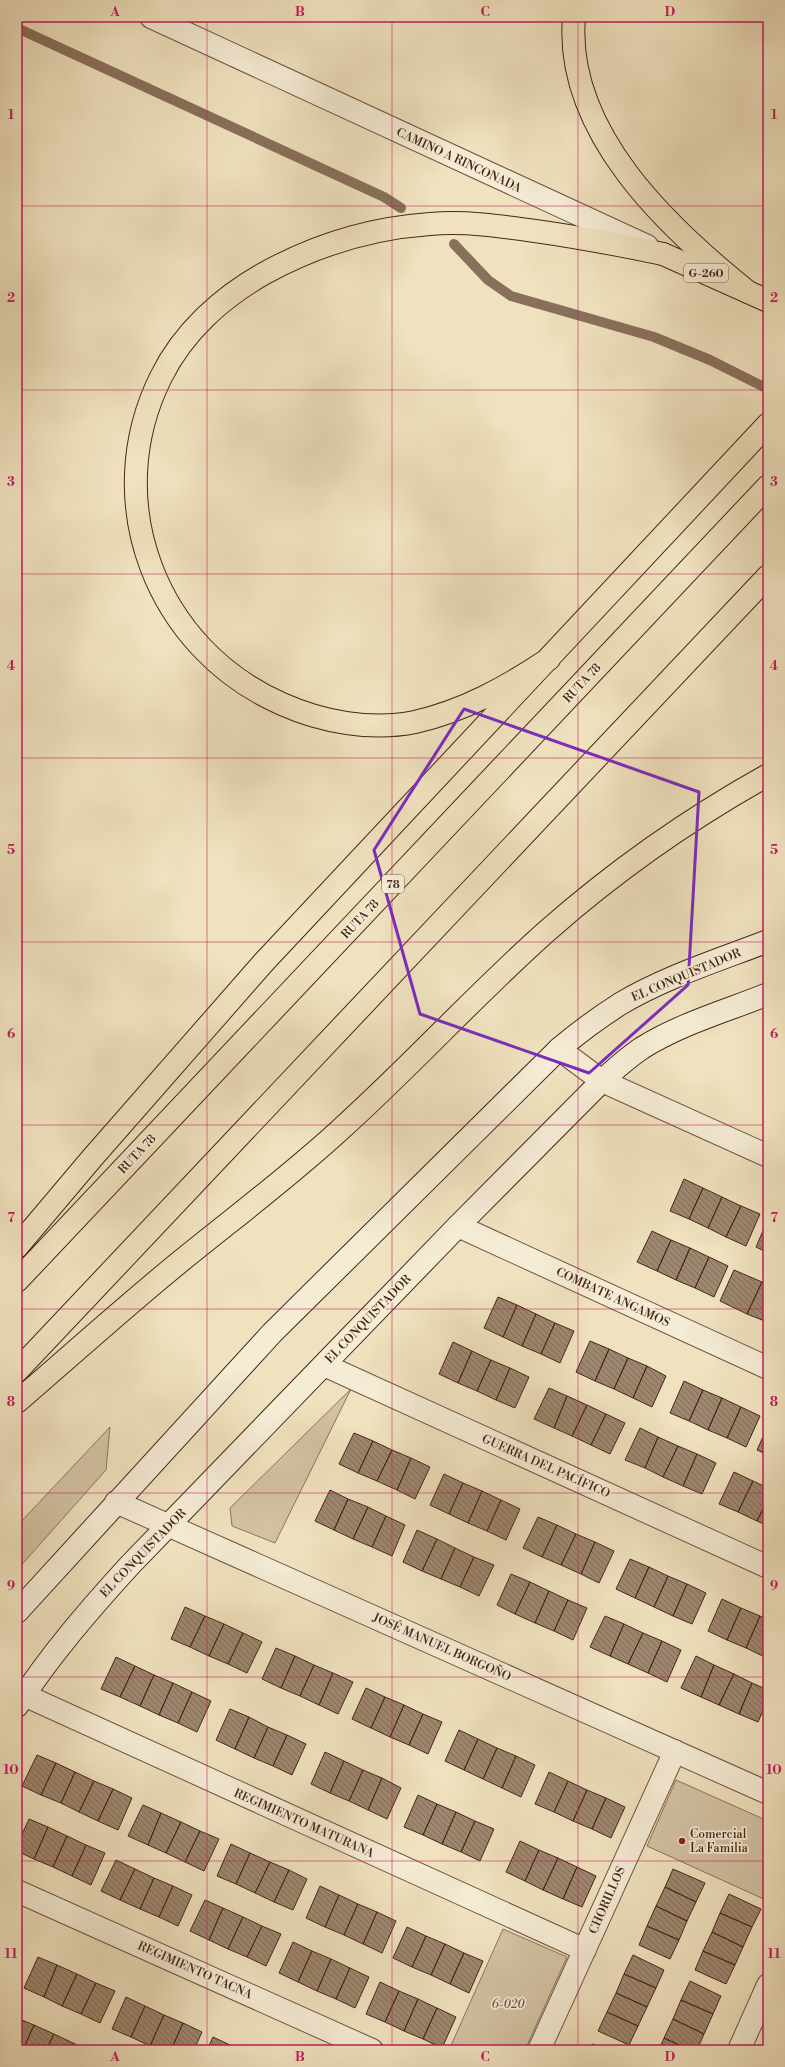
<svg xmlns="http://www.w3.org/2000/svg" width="785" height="2067" font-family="'Libre Bodoni',serif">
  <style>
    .green { fill: #d3c2a3; stroke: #8c745e }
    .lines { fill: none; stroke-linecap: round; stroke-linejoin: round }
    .stream { stroke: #89705b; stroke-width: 10 }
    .building { fill: url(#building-back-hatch); stroke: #462519 }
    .minor-casing { stroke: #705442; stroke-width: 24 }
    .tertiary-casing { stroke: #705442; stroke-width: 24 }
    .secondary-casing { stroke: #462519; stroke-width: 24 }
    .primary-casing { stroke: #462519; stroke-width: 24 }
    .motorway-casing { stroke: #462519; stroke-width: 24 }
    .minor { stroke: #f5ecd5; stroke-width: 22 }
    .tertiary { stroke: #f5ecd5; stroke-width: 22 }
    .secondary { stroke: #f5ecd5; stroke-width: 22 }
    .primary { stroke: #f0e2bf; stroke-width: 22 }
    .motorway { stroke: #f0e2bf; stroke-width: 22 }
    .marked { fill: none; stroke: #7b2cbf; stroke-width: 3; stroke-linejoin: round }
    .grid { fill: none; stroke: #c2185b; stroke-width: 1; stroke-opacity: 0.55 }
    .poi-dot { fill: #8f2418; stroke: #f5ecd5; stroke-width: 1.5 }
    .labels { text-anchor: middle; stroke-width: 3.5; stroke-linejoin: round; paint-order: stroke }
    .shield { fill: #f5ecd5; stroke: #7a6151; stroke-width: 1 }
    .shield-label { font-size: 11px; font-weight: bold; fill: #462519 }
    .street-label { font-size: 12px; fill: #462519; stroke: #f5ecd5 }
    .poi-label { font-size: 12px; fill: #462519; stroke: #f5ecd5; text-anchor: start }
    .park-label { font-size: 12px; font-style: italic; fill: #694c3c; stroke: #f5ecd5 }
    .neatline { fill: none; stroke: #c2185b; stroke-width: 1.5 }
    .grid-label { font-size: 13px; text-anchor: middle; font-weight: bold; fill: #c2185b }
  </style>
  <defs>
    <pattern id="building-back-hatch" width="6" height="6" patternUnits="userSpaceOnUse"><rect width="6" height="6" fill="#9e876f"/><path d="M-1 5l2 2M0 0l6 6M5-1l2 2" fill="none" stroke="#836e5a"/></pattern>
  </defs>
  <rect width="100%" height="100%" fill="#f0e2bf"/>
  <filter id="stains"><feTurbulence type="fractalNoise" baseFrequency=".005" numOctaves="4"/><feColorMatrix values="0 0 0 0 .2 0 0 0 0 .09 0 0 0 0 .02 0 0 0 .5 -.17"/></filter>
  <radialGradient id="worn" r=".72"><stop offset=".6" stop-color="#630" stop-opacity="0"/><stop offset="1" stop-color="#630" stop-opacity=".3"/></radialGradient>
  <path class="green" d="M351 1389 275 1543 232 1526 230 1508Z
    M110 1427 106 1470 17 1570V1526Z
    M676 1780 768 1821V1901L647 1846Z
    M503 1929 567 1957 525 2050H449Z"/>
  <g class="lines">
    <path class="stream" d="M17 28 384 197 401 208
      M454 244 488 280 511 296 654 337 710 360 768 389"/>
  </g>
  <path class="building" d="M684 1179 703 1188 689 1219 670 1211Z
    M703 1188 722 1197 708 1228 689 1219Z
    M722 1197 741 1206 726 1237 708 1228Z
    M741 1206 760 1214 746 1246 726 1237Z
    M768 1219V1253L756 1247Z
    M652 1231 671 1240 657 1271 637 1262Z
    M671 1240 690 1248 676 1280 657 1271Z
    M690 1248 709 1257 695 1288 676 1280Z
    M709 1257 728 1266 714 1297 695 1288Z
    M734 1270 762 1282 747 1314 720 1301Z
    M762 1282 768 1285 767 1322 747 1314Z
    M498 1297 517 1305 503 1337 484 1328Z
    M517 1305 536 1314 522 1346 503 1337Z
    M536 1314 555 1323 541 1354 522 1346Z
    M555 1323 574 1331 560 1363 541 1354Z
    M590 1341 609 1349 595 1381 576 1372Z
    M453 1342 472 1351 458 1383 439 1374Z
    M609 1349 628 1358 614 1389 595 1381Z
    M472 1351 491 1360 477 1391 458 1383Z
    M628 1358 647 1366 633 1398 614 1389Z
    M491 1360 510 1368 496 1400 477 1391Z
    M647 1366 666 1376 652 1407 633 1398Z
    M510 1368 529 1377 515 1408 496 1400Z
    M684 1381 703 1390 689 1421 670 1413Z
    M549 1388 567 1396 554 1428 534 1419Z
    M703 1390 722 1398 708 1430 689 1421Z
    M567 1396 587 1405 572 1436 554 1428Z
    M722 1398 741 1407 727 1438 708 1430Z
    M587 1405 606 1414 591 1445 572 1436Z
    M741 1407 760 1416 746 1447 727 1438Z
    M606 1414 625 1423 610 1454 591 1445Z
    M768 1426V1455L757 1450Z
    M640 1428 658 1437 645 1468 625 1460Z
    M354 1433 373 1441 358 1473 339 1464Z
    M658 1437 678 1446 663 1477 645 1468Z
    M373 1441 392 1450 377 1481 358 1473Z
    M678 1446 697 1454 683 1486 663 1477Z
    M392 1450 411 1458 397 1490 377 1481Z
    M697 1454 716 1463 702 1494 683 1486Z
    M411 1458 430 1467 415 1499 397 1490Z
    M734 1472 753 1481 738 1512 719 1504Z
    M444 1474 463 1483 449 1514 430 1505Z
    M753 1481 768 1488V1499L757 1521 738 1512Z
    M463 1483 482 1491 468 1523 449 1514Z
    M330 1490 348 1499 334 1530 315 1521Z
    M482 1491 501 1500 487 1531 468 1523Z
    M348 1499 368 1507 353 1539 334 1530Z
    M768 1499V1526L757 1521Z
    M501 1500 520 1509 506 1540 487 1531Z
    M368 1507 386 1516 372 1547 353 1539Z
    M386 1516 405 1525 392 1556 372 1547Z
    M538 1517 557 1525 542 1557 523 1548Z
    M557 1525 576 1534 561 1565 542 1557Z
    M417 1530 437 1539 422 1571 403 1562Z
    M576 1534 595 1542 581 1574 561 1565Z
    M437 1539 455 1548 441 1579 422 1571Z
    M595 1542 614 1551 599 1583 581 1574Z
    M455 1548 474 1557 460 1587 441 1579Z
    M474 1557 494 1565 479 1596 460 1587Z
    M630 1559 649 1567 635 1598 616 1589Z
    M649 1567 668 1576 654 1607 635 1598Z
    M511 1574 530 1582 515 1614 497 1605Z
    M668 1576 687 1584 673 1616 654 1607Z
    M530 1582 549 1591 535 1623 515 1614Z
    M687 1584 706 1593 692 1624 673 1616Z
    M549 1591 568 1600 554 1631 535 1623Z
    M722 1599 741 1608 727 1640 708 1631Z
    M568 1600 587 1608 573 1640 554 1631Z
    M185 1607 205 1616 190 1647 171 1639Z
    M741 1608 760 1616 746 1648 727 1640Z
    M205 1616 224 1624 209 1656 190 1647Z
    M605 1616 624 1624 610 1656 590 1647Z
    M760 1616 768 1620V1649L765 1657 746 1648Z
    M224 1624 243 1633 228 1664 209 1656Z
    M624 1624 643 1633 628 1664 610 1656Z
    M243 1633 262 1642 247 1673 228 1664Z
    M643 1633 662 1641 648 1673 628 1664Z
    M662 1641 681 1650 667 1682 648 1673Z
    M276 1648 295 1656 281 1688 262 1679Z
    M295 1656 314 1665 300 1696 281 1688Z
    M696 1656 714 1665 701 1697 681 1688Z
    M116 1657 135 1666 120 1697 101 1689Z
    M314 1665 333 1673 319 1705 300 1696Z
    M714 1665 734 1674 719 1705 701 1697Z
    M135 1666 154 1675 140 1706 120 1697Z
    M333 1673 353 1682 338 1714 319 1705Z
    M734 1674 752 1683 739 1714 719 1705Z
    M154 1675 173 1683 159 1715 140 1706Z
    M173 1683 192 1692 178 1723 159 1715Z
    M752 1683 768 1690V1699L758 1722 739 1714Z
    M366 1688 385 1697 371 1728 352 1719Z
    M192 1692 211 1701 197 1732 178 1723Z
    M385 1697 404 1705 390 1737 371 1728Z
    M404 1705 423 1714 409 1745 390 1737Z
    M230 1709 249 1717 235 1749 216 1740Z
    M423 1714 442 1722 428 1754 409 1745Z
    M249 1717 268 1727 254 1758 235 1749Z
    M268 1727 287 1735 273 1766 254 1758Z
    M459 1730 478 1739 464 1770 445 1761Z
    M287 1735 306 1744 292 1775 273 1766Z
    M478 1739 497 1748 483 1779 464 1770Z
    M497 1748 516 1756 502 1788 483 1779Z
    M325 1752 344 1761 330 1793 311 1784Z
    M37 1755 56 1763 41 1795 22 1786Z
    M516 1756 535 1765 521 1797 502 1788Z
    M344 1761 363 1770 349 1801 330 1793Z
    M56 1763 75 1772 61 1803 41 1795Z
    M363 1770 382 1778 368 1810 349 1801Z
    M75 1772 94 1781 79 1812 61 1803Z
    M549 1772 568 1781 554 1812 535 1804Z
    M382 1778 401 1788 387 1819 368 1810Z
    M94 1781 113 1789 98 1821 79 1812Z
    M568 1781 587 1790 573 1821 554 1812Z
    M113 1789 132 1798 118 1830 98 1821Z
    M587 1790 606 1798 592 1829 573 1821Z
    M418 1795 437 1804 423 1835 404 1827Z
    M606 1798 625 1807 611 1838 592 1829Z
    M437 1804 456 1812 442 1844 423 1835Z
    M143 1805 161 1813 148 1845 128 1836Z
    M456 1812 475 1821 461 1852 442 1844Z
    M161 1813 181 1822 166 1853 148 1845Z
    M29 1819 48 1827 34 1859 17 1851V1845Z
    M475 1821 494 1829 480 1861 461 1852Z
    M181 1822 200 1831 185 1862 166 1853Z
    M48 1827 67 1836 53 1867 34 1859Z
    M200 1831 219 1839 204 1871 185 1862Z
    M67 1836 86 1845 72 1876 53 1867Z
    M520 1841 539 1850 525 1881 506 1872Z
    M231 1844 250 1853 236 1884 217 1876Z
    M86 1845 105 1853 91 1885 72 1876Z
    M539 1850 558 1858 543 1890 525 1881Z
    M250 1853 270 1862 255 1893 236 1884Z
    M558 1858 577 1867 563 1899 543 1890Z
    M116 1860 135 1869 120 1900 101 1891Z
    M270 1862 289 1870 274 1902 255 1893Z
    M577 1867 596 1876 582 1907 563 1899Z
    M135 1869 154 1878 140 1909 120 1900Z
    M673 1869 705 1883 696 1902 665 1887Z
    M289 1870 307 1879 293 1910 274 1902Z
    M154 1878 173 1886 159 1917 140 1909Z
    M173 1886 192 1895 178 1926 159 1917Z
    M320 1886 339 1895 325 1927 306 1918Z
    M665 1887 696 1902 687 1921 656 1906Z
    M729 1894 761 1909 752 1927 720 1913Z
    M339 1895 358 1904 344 1935 325 1927Z
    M205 1900 223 1908 209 1940 190 1931Z
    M358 1904 377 1912 363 1944 344 1935Z
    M656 1906 687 1921 679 1940 647 1926Z
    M223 1908 243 1917 228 1949 209 1940Z
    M377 1912 396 1921 382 1953 363 1944Z
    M720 1913 752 1927 743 1947 712 1932Z
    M243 1917 262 1926 247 1957 228 1949Z
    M262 1926 281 1934 266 1966 247 1957Z
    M647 1926 679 1940 670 1959 639 1945Z
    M407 1927 426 1936 412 1967 393 1958Z
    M712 1932 743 1947 735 1965 703 1951Z
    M426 1936 445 1944 431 1975 412 1967Z
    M293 1942 312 1951 298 1982 279 1973Z
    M445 1944 464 1953 450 1984 431 1975Z
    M312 1951 331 1959 317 1991 298 1982Z
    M703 1951 735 1965 726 1984 695 1970Z
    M464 1953 483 1961 469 1993 450 1984Z
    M633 1955 664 1970 656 1988 624 1974Z
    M38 1957 57 1965 44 1997 24 1988Z
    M331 1959 350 1968 336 1999 317 1991Z
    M57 1965 77 1974 62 2006 44 1997Z
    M350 1968 369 1977 355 2008 336 1999Z
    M77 1974 96 1983 81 2014 62 2006Z
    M624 1974 656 1988 647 2007 616 1993Z
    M690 1981 721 1996 713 2014 681 2000Z
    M380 1982 399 1991 385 2022 366 2014Z
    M96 1983 115 1991 100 2023 81 2014Z
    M399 1991 418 1999 404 2031 385 2022Z
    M616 1993 647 2007 638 2026 607 2012Z
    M126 1997 145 2006 131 2037 112 2029Z
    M418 1999 437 2008 423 2039 404 2031Z
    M681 2000 713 2014 704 2034 673 2019Z
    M145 2006 164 2015 150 2046 131 2037Z
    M437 2008 456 2017 442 2048 423 2039Z
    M607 2012 638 2026 629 2045 598 2031Z
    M164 2015 183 2023 171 2050H160L150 2046Z
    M17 2018 34 2025 23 2050H17Z
    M673 2019 704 2034 697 2050H690L664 2038Z
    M183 2023 202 2032 194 2050H171Z
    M34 2025 54 2034 46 2050H23Z
    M54 2034 73 2043 69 2050H46Z
    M213 2037 232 2046 230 2050H207Z
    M664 2038 690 2050H659Z
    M73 2043 88 2050H69Z
    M592 2044 606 2050H590Z"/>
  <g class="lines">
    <g class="minor-casing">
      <path id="minor" d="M559 1049 602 1081 768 1156
        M458 1226 768 1368
        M324 1365 768 1567
        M116 1502 768 1793
        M24 1695 585 1950
        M17 1891 372 2050
        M539 2050 675 1751
        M739 2050 768 1985"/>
    </g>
    <g class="tertiary-casing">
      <path id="tertiary" d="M151 17 647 246"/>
    </g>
    <g class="secondary-casing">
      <path id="secondary" d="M17 1612 272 1333 559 1049C578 1033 598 1018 620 1004 665 977 719 960 768 941
        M17 1706C50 1655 89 1610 130 1565L458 1226 602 1081C615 1069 627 1058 642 1048 680 1024 726 1011 768 994"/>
    </g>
    <g class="primary-casing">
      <path id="primary" d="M663 254 768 301"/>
    </g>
    <g class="motorway-casing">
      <path id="motorway" d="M574 17C564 131 667 227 748 292
        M549 659C507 687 464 711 415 722 371 731 322 722 282 704 156 649 99 501 161 377 183 332 222 297 265 273 316 245 372 228 430 224 465 221 500 226 535 231 578 237 620 245 663 254
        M17 1247 93 1157 264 962 768 424
        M17 1281 768 486
        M17 1371 768 576
        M17 1402C68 1358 118 1313 170 1270 227 1223 287 1179 341 1129 412 1065 476 994 547 931 615 871 689 819 768 775"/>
    </g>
    <use href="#minor" class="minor"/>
    <use href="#tertiary" class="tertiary"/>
    <use href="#secondary" class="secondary"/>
    <use href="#primary" class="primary"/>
    <use href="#motorway" class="motorway"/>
  </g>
  <path class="marked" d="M464 709 699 792 688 985 589 1073 420 1014 374 850Z"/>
  <path class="grid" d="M207 17V2050M392 17V2050M578 17V2050M17 206H768M17 390H768M17 574H768M17 758H768M17 942H768M17 1125H768M17 1309H768M17 1493H768M17 1677H768M17 1861H768"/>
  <circle class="poi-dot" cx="682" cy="1841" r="4"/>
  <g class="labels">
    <g class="shield">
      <rect x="684" y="264" width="44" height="18" rx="3"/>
      <rect x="382" y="875" width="22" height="18" rx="3"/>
    </g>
    <g class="shield-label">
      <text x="706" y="277">G-260</text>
      <text x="393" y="888">78</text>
    </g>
    <g class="street-label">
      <text transform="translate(459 160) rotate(25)" y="4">CAMINO A RINCONADA</text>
      <text transform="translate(582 683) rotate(-47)" y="4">RUTA 78</text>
      <text transform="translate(360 919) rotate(-47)" y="4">RUTA 78</text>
      <text transform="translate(686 975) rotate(-23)" y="4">EL CONQUISTADOR</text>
      <text transform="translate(137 1154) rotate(-47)" y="4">RUTA 78</text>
      <text transform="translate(613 1297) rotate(25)" y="4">COMBATE ANGAMOS</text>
      <text transform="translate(368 1319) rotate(-46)" y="4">EL CONQUISTADOR</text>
      <text transform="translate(546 1466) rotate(24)" y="4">GUERRA DEL PACÍFICO</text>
      <text transform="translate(143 1553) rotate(-46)" y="4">EL CONQUISTADOR</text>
      <text transform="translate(442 1647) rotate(24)" y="4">JOSÉ MANUEL BORGOÑO</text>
      <text transform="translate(304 1823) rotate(24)" y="4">REGIMIENTO MATURANA</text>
      <text transform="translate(607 1900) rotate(-66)" y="4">CHORILLOS</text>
      <text transform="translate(195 1970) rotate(24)" y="4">REGIMIENTO TACNA</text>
    </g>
    <g class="poi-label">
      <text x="690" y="1838">Comercial<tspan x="690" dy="14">La Familia</tspan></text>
    </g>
    <g class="park-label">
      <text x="508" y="2008">6-020</text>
    </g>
  </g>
  <rect width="785" height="2067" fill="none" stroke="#f0e2bf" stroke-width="44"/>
  <rect x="22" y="22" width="741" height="2023" class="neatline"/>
  <g class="grid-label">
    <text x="115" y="16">A</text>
    <text x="300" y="16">B</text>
    <text x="485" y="16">C</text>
    <text x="670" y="16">D</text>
    <text x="11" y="119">1</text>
    <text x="774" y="119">1</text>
    <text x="11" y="302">2</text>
    <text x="774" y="302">2</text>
    <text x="11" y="486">3</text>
    <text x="774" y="486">3</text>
    <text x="11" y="670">4</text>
    <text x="774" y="670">4</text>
    <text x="11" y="854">5</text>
    <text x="774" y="854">5</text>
    <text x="11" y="1038">6</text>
    <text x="774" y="1038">6</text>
    <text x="11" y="1222">7</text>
    <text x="774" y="1222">7</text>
    <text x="11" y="1406">8</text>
    <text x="774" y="1406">8</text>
    <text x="11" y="1590">9</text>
    <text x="774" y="1590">9</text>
    <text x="11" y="1774">10</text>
    <text x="774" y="1774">10</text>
    <text x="11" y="1958">11</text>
    <text x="774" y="1958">11</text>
    <text x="115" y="2061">A</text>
    <text x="300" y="2061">B</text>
    <text x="485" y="2061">C</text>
    <text x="670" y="2061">D</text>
  </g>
  <rect width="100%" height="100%" filter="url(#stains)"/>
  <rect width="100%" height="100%" fill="url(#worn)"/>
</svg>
